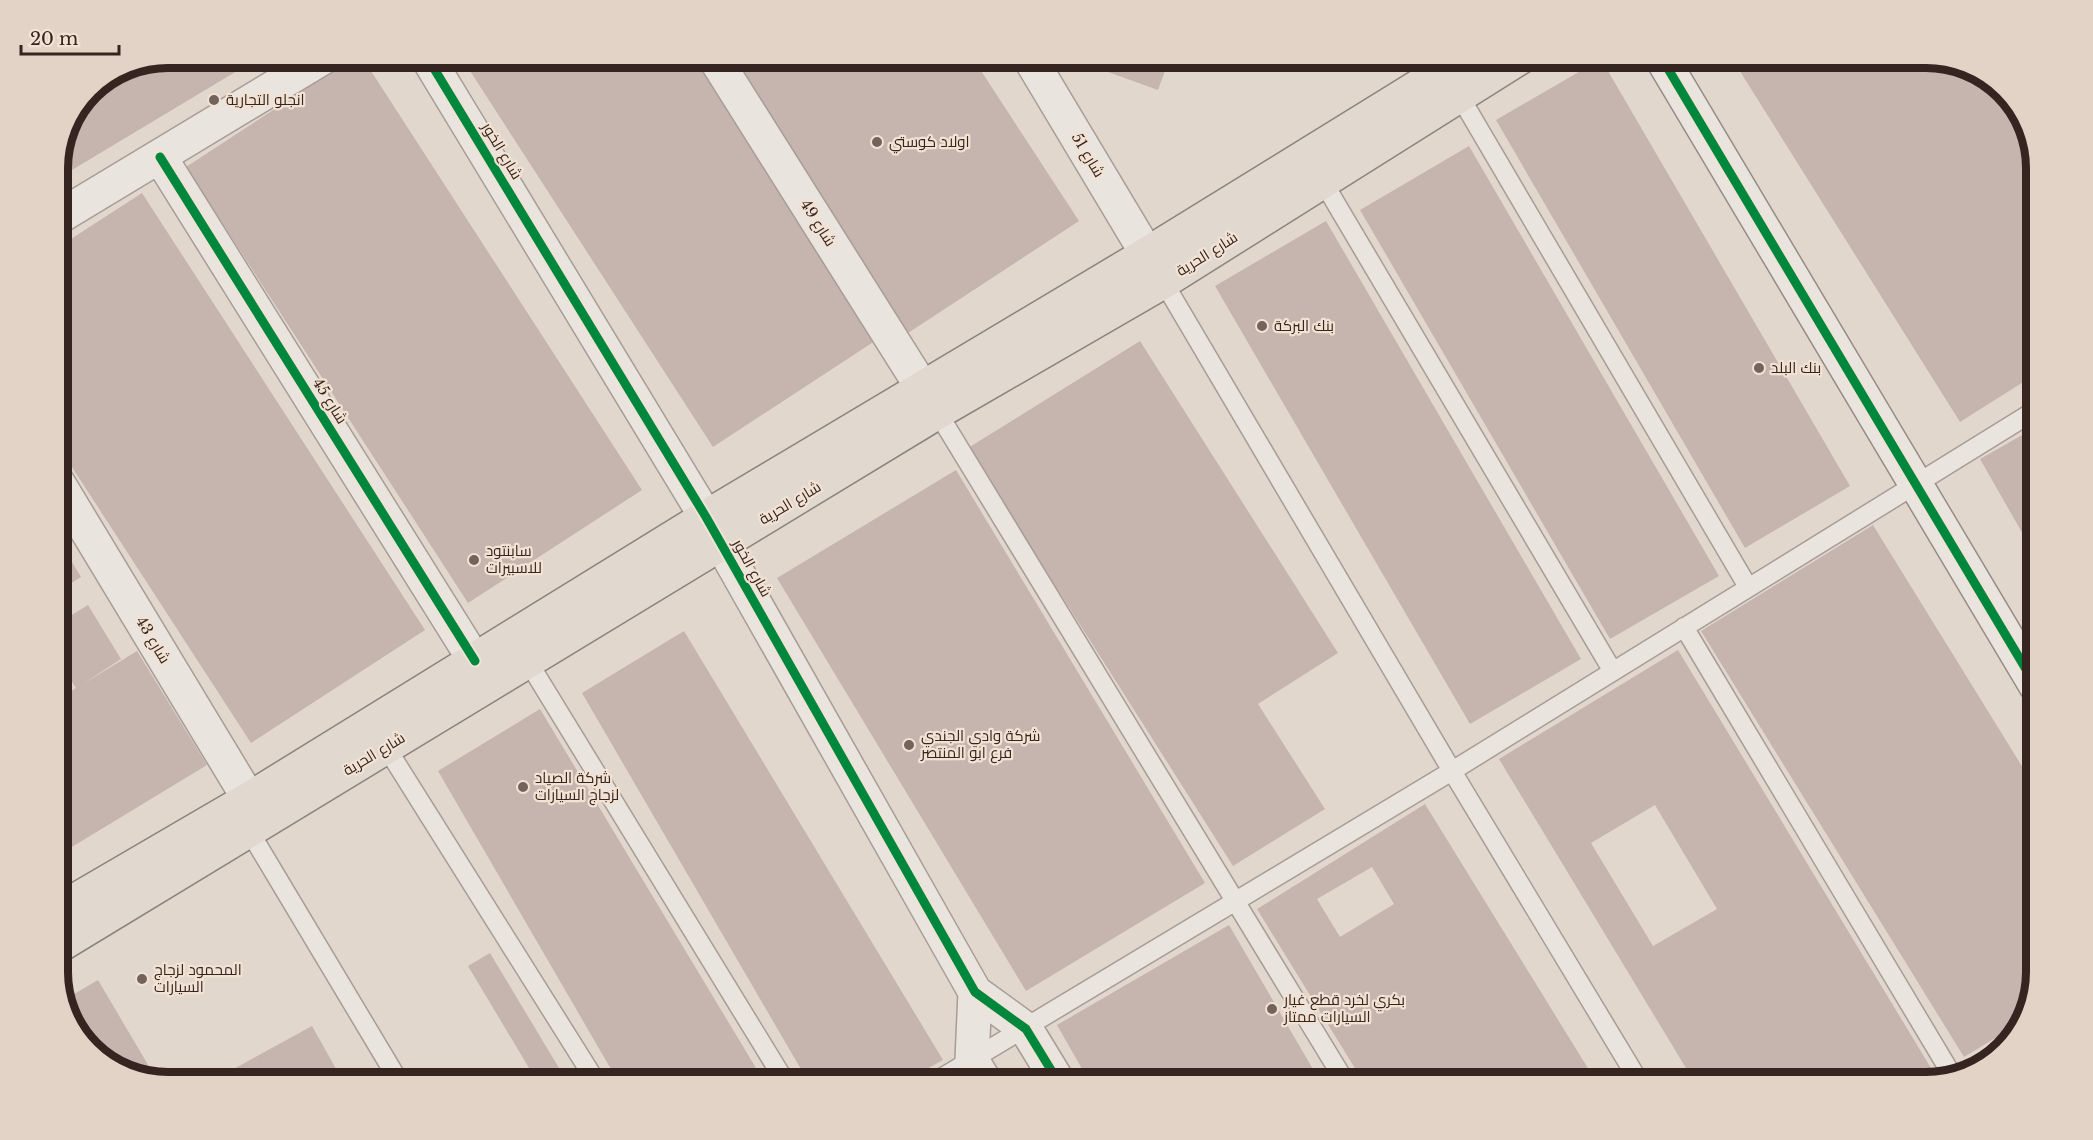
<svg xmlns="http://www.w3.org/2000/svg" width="2093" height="1140" font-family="'Libre Baskerville',Cairo,serif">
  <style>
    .building { fill: #c5b5ae; fill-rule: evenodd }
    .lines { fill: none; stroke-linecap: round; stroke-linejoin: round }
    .lane-casing { stroke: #a79d96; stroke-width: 21 }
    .street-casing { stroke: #a79d96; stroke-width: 36 }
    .secondary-casing { stroke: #978c86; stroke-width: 36 }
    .primary-casing { stroke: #8c837d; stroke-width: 36 }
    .lane { stroke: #eae4de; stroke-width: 18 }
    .street { stroke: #eae4de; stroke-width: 33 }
    .secondary { stroke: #eae4de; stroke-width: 33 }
    .primary { stroke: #e1d8d0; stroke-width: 33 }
    .cycleway-casing { stroke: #f2e2d4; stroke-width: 13 }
    .cycleway { stroke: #00873e; stroke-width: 9 }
    .poi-dot { fill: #72635c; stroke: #f2e2d4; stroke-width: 2 }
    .labels { text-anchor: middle; stroke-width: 4.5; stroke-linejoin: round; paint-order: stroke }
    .poi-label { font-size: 15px; fill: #35241f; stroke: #f2e2d4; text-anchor: start }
    .street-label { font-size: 15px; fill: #35241f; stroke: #f2e2d4 }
    .rim { fill: none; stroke: #35241f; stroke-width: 8 }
  </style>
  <rect width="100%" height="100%" fill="#e2d7cd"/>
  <path class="building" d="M168 57H242L247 65 57 179V161L90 89 126 65Z
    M354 57H362L642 490 468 603 186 167Z
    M461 57H708L881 337 713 447Z
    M725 57H972L1079 221 905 335Z
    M1085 57H1170L1158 90 1083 63Z
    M1731 57H1925L1974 69 1999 90 2027 134 2036 161V374L1960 422Z
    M1601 59 1850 486 1745 548 1496 120Z
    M1469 146 1719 576 1610 639 1360 210Z
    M142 193 425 630 251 743 57 444V248Z
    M1326 221 1581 659 1470 724 1215 286Z
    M1140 341 1338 653 1258 704 1325 809 1233 866 968 448Z
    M2036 427V557L1980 459Z
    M956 470 1205 883 1026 991 777 578Z
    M1873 525 2036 789V972L2025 1020 1964 1057 1701 631Z
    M57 537 81 577 57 592Z
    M88 605 121 659 83 684 137 651 207 765 57 856V700L76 688 57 658V624Z
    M684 631 943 1060 902 1083H809L582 693Z
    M1678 650 1934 1073 1918 1083H1695L1499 759ZM1655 805 1717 909 1653 946 1591 843Z
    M540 709 765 1083H619L438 771Z
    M1425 804 1597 1083H1364L1257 909ZM1372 867 1394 904 1340 937 1317 899Z
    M1229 925 1321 1083H1090L1057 1025Z
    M490 953 568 1083H538L468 966Z
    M98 980 157 1080 119 1071 76 1033 64 1000Z
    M312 1026 344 1083H208Z"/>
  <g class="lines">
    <g class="lane-casing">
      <path id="lane" d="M1459 95 1748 587
        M1322 180 1612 670
        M1160 276 1452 771 1640 1083
        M933 405 1346 1083
        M1684 627 1952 1075
        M527 660 786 1083
        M386 747 597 1083
        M245 824 400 1083
        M933 1083 1452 771 2036 410"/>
    </g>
    <g class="street-casing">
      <path id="street" d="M427 57 706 517 975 992 1026 1029 1059 1083
        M714 57 923 389
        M1029 57 1147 254
        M160 157 475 661
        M57 218 324 57
        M57 481 249 799
        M975 992 972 1060 986 1083"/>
    </g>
    <g class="secondary-casing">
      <path id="secondary" d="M1661 57 2036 686"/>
    </g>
    <g class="primary-casing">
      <path id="primary" d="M57 911 249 799 706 517 1147 254 1466 57
        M57 947 938 412 1163 282 1521 57"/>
    </g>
    <use href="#lane" class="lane"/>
    <use href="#street" class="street"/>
    <use href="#secondary" class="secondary"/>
    <use href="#primary" class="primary"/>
    <g class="cycleway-casing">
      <path id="cycleway" d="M427 57 706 517 975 992 1026 1029 1059 1083
        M1661 57 2036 686
        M160 157 475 661"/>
    </g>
    <use href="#cycleway" class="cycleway"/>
  </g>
  <g class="poi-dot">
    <circle cx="214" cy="100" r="6"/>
    <circle cx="877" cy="142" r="6"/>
    <circle cx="1262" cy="326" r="6"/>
    <circle cx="1759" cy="368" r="6"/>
    <circle cx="474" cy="560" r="6"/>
    <circle cx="909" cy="745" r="6"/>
    <circle cx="523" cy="787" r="6"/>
    <circle cx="142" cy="979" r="6"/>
    <circle cx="1272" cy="1009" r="6"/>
  </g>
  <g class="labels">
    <g class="poi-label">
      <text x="226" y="105">انجلو التجارية</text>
      <text x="889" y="147">اولاد كوستي</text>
      <text x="1274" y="331">بنك البركة</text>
      <text x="1771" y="373">بنك البلد</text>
      <text x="486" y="556">سابنتود<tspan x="486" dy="17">للاسبيرات</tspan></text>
      <text x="921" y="741">شركة وادي الجندي<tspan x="921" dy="17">فرع ابو المنتصر</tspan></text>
      <text x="535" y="783">شركة الصياد<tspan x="535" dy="17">لزجاج السيارات</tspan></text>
      <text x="154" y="975">المحمود لزجاج<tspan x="154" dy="17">السيارات</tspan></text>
      <text x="1284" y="1005">بكري لخرد قطع غيار<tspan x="1284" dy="17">السيارات ممتاز</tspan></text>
    </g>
    <g class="street-label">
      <text transform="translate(502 151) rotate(59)" y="5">شارع الخور</text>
      <text transform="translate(1088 155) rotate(59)" y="5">شارع 51</text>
      <text transform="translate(818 223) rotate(58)" y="5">شارع 49</text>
      <text transform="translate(1207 254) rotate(-32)" y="5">شارع الحرية</text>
      <text transform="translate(330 401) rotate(58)" y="5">شارع 45</text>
      <text transform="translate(790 503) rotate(-31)" y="5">شارع الحرية</text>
      <text transform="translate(752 568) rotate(61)" y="5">شارع الخور</text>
      <text transform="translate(153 640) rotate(59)" y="5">شارع 43</text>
      <text transform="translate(374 754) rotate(-31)" y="5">شارع الحرية</text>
    </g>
  </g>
  <path d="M0 0H2093V1140H0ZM168 68H1926A100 100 0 0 1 2026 168V972A100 100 0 0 1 1926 1072H168A100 100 0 0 1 68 972V168A100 100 0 0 1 168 68Z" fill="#e3d3c6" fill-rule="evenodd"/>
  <path class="rim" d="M168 68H1926A100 100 0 0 1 2026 168V972A100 100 0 0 1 1926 1072H168A100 100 0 0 1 68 972V168A100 100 0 0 1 168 68Z"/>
  <path d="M21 45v9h98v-9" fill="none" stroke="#35241f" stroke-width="3"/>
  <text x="30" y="45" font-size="18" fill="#35241f" stroke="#f2e2d4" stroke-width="4.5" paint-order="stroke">20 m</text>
</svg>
